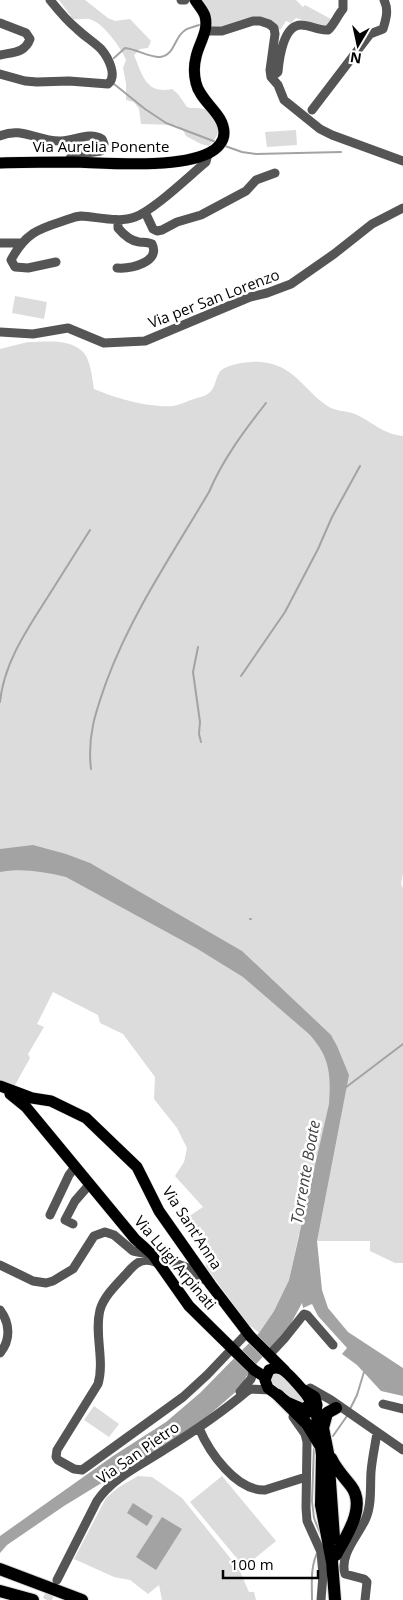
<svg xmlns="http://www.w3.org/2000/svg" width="403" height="1600" font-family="'Open Sans',sans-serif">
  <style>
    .green { fill: #dcdcdc }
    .water { fill: #a3a3a3 }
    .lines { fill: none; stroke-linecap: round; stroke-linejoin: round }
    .stream { stroke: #a3a3a3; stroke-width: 2 }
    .minor-tunnel { stroke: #d9d9d9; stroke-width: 9; stroke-dasharray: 9 4.5; stroke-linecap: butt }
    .major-casing { stroke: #dbdbdb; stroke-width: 12 }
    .highway-casing { stroke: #dbdbdb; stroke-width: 14 }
    .minor { stroke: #555; stroke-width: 9 }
    .major { stroke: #000; stroke-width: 11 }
    .highway { stroke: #000; stroke-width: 12 }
    .labels { text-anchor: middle; stroke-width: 5; stroke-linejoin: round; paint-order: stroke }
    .street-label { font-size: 15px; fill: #000; stroke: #fff }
    .water-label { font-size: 16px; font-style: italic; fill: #444; stroke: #fff }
  </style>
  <rect width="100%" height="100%" fill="#fff"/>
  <path class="green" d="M59 0H85L108 18 115 21 130 19 151 41 148 48 140 49 134 55C142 74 146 95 172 89L178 94 187 107C192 109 198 107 203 109 211 110 219 124 218 132 217 137 213 142 209 146L201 144 186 136 183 130 176 125 141 124 139 109 134 102 126 100V83L123 68 126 60C122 49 102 21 89 19 85 18 79 20 73 19Z
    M201 0H296L303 7 305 5 331 19 329 24 325 27 296 18 291 23 286 21 280 30 275 24 210 27Z
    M296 130 297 145 267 147 265 132Z
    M15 296 47 302 44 319 12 313Z
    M28 342C45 342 68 338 82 351 91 359 92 378 94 389 115 398 150 408 173 406 180 405 187 401 194 399 200 397 207 396 211 391 215 387 216 378 219 373 224 364 251 361 261 362 294 365 302 388 326 405 335 412 345 410 355 414 373 422 382 434 403 436V873L401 884 403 888V1263H395L370 1251V1241H317L299 1234 289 1280 274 1311 259 1333 247 1323 206 1267 204 1248 196 1233 185 1219 203 1207 175 1176 184 1162 187 1148 177 1128 154 1099 155 1077 123 1034 100 1023 98 1015 53 992 37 1024 44 1027 28 1054 30 1058 15 1085 12 1086 0 1080V349Z
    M274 1373C283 1374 297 1390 305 1397V1405L294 1403 271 1382 270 1378Z
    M94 1406 119 1424 109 1437 84 1420Z
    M138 1476 152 1477 182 1498 239 1569 249 1592H254L256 1600H162L159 1585 148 1594 130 1580 114 1577 74 1559 106 1498 119 1487Z
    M222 1476 276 1541 244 1567 190 1502Z"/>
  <path class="water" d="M33 845 66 854 90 863 242 951 331 1035 337 1046 349 1075 317 1241 322 1290 328 1308 348 1332 403 1368V1396L381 1391 357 1365 342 1354 347 1348 318 1316 312 1304 303 1308 302 1303 288 1329 249 1372 239 1389 201 1422 64 1506 7 1545 0 1553V1536L113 1456 166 1422 200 1393 259 1333 274 1311 289 1280 329 1104C331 1074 330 1057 309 1034L243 977 196 948 66 877C44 872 22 868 0 872V849Z
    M133 1503 153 1516 147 1526 127 1513Z
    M162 1517 182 1529 156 1570 136 1557Z"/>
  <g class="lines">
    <path class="stream" d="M114 58 125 48C136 49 151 58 160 57 175 55 174 38 184 31 187 28 194 27 199 25
      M114 84 145 109 166 123 216 142
      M225 146 242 152 256 154 341 152
      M198 647 193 672 200 722 199 734 201 742
      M241 676 285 612 318 549 332 517 360 466
      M0 702C4 662 28 628 49 595 63 573 76 552 90 530
      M91 769C87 735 96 711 107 680 132 613 173 553 209 492 223 459 244 431 266 403
      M250 919H251
      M345 1088 403 1044
      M350 1409 357 1395 364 1372
      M333 1436 347 1416
      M314 1447 312 1501 314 1518 320 1533
      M312 1600C312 1583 310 1567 318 1551"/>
    <path class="minor-tunnel" d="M47 1600 54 1585"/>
    <g class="major-casing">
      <path id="major" d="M0 163C24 162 48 162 73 162 109 163 177 169 209 153 217 149 224 142 224 133 224 113 200 102 196 83 194 75 194 65 196 57 199 43 209 31 205 16 203 10 198 5 195 0
        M0 1086 32 1098 51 1101 86 1118 137 1167 159 1211 211 1285 250 1336 285 1371
        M10 1094 26 1107 135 1239 153 1255 189 1306 254 1370 265 1377
        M287 1402 303 1409 309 1405 310 1401C308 1395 287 1371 281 1369 277 1367 273 1368 269 1370L265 1380 268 1388 299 1411 307 1413 316 1409 317 1405 315 1397 302 1389"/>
    </g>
    <g class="highway-casing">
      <path id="highway" d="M278 1395 307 1424 321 1447 322 1455 321 1505 332 1562 335 1600
        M316 1409 319 1430
        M331 1458C336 1469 344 1477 351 1486 367 1507 346 1536 336 1555
        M334 1538 328 1453 323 1428 327 1413 336 1408
        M0 1569 82 1600
        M0 1591 33 1600"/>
    </g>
    <path class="minor" d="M181 0H185
      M0 23 26 33 30 39C25 53 13 52 0 55
      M205 31H222L253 21H260L269 24 274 28 275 34 270 70 271 77 278 85 284 100 320 129 332 135 403 161
      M0 74 25 81 37 82 69 81 108 84C118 76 108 57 101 49 94 42 84 36 77 29 67 21 58 10 50 0
      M271 77 278 72C279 60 283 25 301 25 310 25 319 31 328 30 334 25 337 16 343 9V0
      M312 110 370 34 383 29C386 19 389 10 384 0
      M0 136C22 126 38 142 61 141 75 141 89 131 102 139L104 144 101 151 72 155 68 162
      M145 212 153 229 157 231 162 230 177 222 201 215 246 191 256 180 275 173
      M0 243H21
      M56 262 28 268 15 267 11 260C28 228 44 228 75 217L81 216C98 217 119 223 135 217 154 210 189 176 206 162L208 154
      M117 268C131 269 161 262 152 244 147 242 145 242 139 242 131 241 123 234 118 228V220
      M0 332 33 334 68 328 104 343 145 341 250 297 267 293 291 284 334 254 372 224 403 208
      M50 1215 69 1175 75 1167
      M73 1224 65 1220 75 1201 89 1185
      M159 1264C145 1256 137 1261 127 1273 117 1284 104 1296 100 1310 94 1334 105 1360 98 1384L57 1450 56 1457 58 1460 74 1469 82 1470 89 1465 183 1397 207 1375 247 1333
      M0 1265 33 1281 46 1283 53 1281 73 1269 94 1236 105 1232 114 1235 133 1251 157 1256 188 1268 205 1280
      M0 1310C10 1323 11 1340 0 1353
      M269 1355 284 1339 304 1314 307 1315 333 1345
      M310 1388 331 1400 403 1450
      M240 1392 251 1379 254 1370
      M383 1404 403 1409
      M293 1417 305 1434 307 1442 306 1508 307 1521 321 1552 323 1575 321 1600
      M199 1428C209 1452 236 1491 265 1490L306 1477
      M57 1580 97 1501C112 1478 141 1465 164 1450 193 1432 220 1414 246 1392L251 1389 272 1390
      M365 1600 367 1582 364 1579 345 1574C339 1554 359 1535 366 1518 372 1504 370 1487 371 1472 372 1459 375 1446 377 1433"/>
    <use href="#major" class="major"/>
    <use href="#highway" class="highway"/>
  </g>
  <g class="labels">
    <g class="street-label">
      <text x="101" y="152">Via Aurelia Ponente</text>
      <text transform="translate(214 299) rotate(-21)" y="5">Via per San Lorenzo</text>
      <text transform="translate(192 1228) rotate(57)" y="5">Via Sant'Anna</text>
      <text transform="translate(175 1263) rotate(50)" y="5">Via Luigi Arpinati</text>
      <text transform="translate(138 1453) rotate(-35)" y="5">Via San Pietro</text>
    </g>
    <g class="water-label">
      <text transform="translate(305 1172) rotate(-80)" y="6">Torrente Boate</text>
    </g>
  </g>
  <g transform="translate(358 45) rotate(189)" stroke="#ffffff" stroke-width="4" paint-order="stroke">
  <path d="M0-4L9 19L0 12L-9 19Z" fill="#000000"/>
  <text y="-8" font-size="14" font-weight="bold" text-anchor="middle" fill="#000000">N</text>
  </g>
  <path d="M223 1570v8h95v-8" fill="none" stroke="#000000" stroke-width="2.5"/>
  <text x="230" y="1570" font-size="15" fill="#000000" stroke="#ffffff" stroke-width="4" paint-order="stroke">100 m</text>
</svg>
